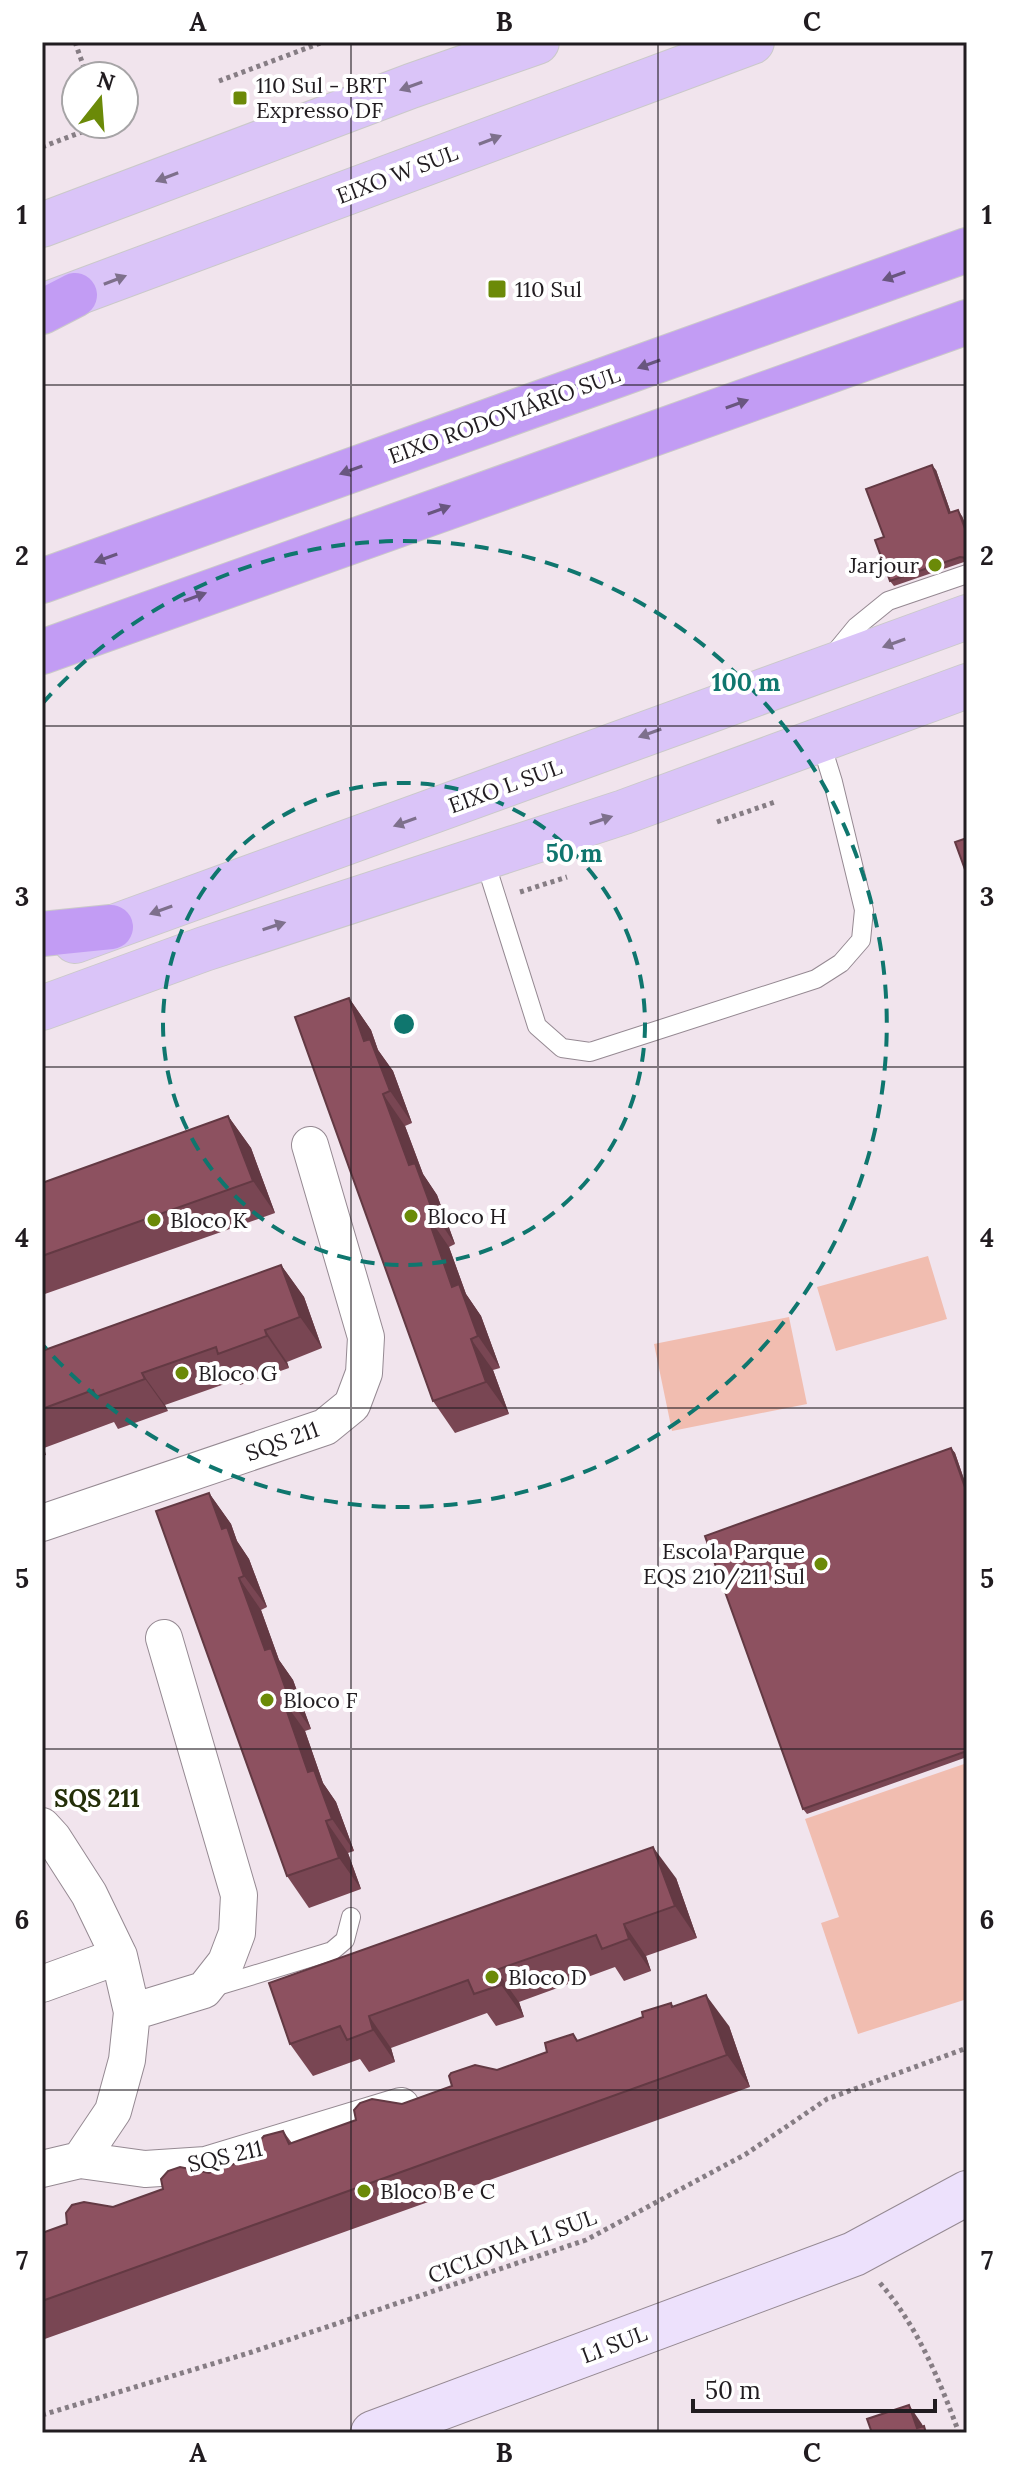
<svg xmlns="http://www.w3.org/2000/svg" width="1009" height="2475" font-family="Lora,serif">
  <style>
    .green { fill: #f1bdb0 }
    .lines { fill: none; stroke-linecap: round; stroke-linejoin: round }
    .lane-casing { stroke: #958992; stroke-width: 20 }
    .street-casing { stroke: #958992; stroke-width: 38 }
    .secondary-casing { stroke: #958992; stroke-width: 46 }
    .primary-casing { stroke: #cac9c9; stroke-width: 46 }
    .highway-casing { stroke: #cac9c9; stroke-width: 46 }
    .path { stroke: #867d84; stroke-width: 5; stroke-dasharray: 4 4; stroke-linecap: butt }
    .lane { stroke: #fff; stroke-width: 18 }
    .street { stroke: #fff; stroke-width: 36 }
    .secondary { stroke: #ede1fc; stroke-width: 44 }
    .primary { stroke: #dac4f8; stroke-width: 44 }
    .highway { stroke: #c29cf4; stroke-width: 44 }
    .wall { fill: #794653 }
    .shaded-wall { fill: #633943 }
    .building { fill: #8d5160; stroke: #633943; stroke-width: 2 }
    .oneway { fill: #7e708c }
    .oneway2 { fill: #69567f }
    .grid { fill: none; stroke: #211c20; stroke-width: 2; stroke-opacity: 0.55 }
    .ring { fill: none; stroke: #0f766e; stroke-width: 4; stroke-dasharray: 14 10 }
    .poi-dot { fill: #6b8a08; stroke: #fff; stroke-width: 3 }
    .labels { text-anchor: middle; stroke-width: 8; stroke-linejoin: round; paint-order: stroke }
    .poi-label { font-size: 22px; fill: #211c20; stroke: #fff; text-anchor: start }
    .street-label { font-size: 22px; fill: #211c20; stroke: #fff }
    .neighbourhood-label { font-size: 24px; font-weight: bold; fill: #242f09; stroke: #fff }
    .centre { fill: #0f766e; stroke: #fff; stroke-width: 4 }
    .ring-label { font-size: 24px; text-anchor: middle; font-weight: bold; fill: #0f766e; stroke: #fff; stroke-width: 8; stroke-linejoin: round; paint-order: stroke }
    .neatline { fill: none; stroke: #211c20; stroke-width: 3 }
    .grid-label { font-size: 26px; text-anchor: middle; font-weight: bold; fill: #211c20 }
  </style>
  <rect width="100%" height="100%" fill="#f1e4ed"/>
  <path class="green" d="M928 1256 947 1319 836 1351 817 1287Z
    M789 1317 807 1404 672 1431 654 1344Z
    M967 1763V1999L858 2034 821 1923 839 1917 805 1819Z"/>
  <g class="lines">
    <g class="lane-casing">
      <path id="lane" d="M833 655 856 627 888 601 967 574
        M484 858 537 1026 562 1048 590 1052 816 979 841 963 861 940 864 910 833 782 820 740
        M211 1988 332 1951 345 1940 351 1917"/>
    </g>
    <g class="street-casing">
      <path id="street" d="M42 1523 325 1427 352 1405 364 1373 366 1337 310 1145
        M42 1826 53 1838 89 1894 119 1956 132 2012 127 2060 113 2111 80 2160 42 2169
        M42 1984 119 1956
        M132 2012 204 1990 226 1962 237 1933 239 1895 164 1638
        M80 2160 145 2169 206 2165 401 2106"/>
    </g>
    <g class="secondary-casing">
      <path id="secondary" d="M373 2433 854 2254 967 2193"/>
    </g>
    <g class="primary-casing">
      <path id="primary" d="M42 225 411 86 537 42
        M42 306 752 42
        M75 941 967 617
        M42 1008 204 949 624 812 967 686"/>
    </g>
    <g class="highway-casing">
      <path id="highway" d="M42 312 75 295
        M42 581 967 250
        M42 652 967 322
        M42 934 111 927"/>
    </g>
    <path class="path" d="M75 42 87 76
      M219 81 323 42
      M42 147 103 124
      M717 822 775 802
      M520 892 567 877
      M880 2283C918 2327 939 2379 959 2433
      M42 2415 252 2352 586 2240 746 2154 827 2099 967 2048"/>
    <use href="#lane" class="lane"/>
    <use href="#street" class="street"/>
    <use href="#secondary" class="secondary"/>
    <use href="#primary" class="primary"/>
    <use href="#highway" class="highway"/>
  </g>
  <path class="wall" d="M936 470 951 513 962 516 967 529V563L964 562 894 586 890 581 884 537Z
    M349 998 371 1030 378 1050 393 1071 412 1123 405 1126 423 1174 437 1195 455 1244 449 1247 466 1294 481 1316 500 1368 493 1370 509 1414 455 1433 433 1401Z
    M228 1116 251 1148 275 1213 42 1295V1183Z
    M281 1265 304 1297 322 1348 287 1362 289 1368 240 1385 236 1380 165 1405 168 1411 118 1429 114 1422 44 1448 46 1455 42 1456V1351Z
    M951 1448 955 1453 967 1488V1757L807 1814 803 1809Z
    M209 1493 231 1524 237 1541 249 1559 267 1607 261 1610 279 1660 293 1680 311 1729 305 1731 323 1783 336 1802 354 1851 348 1853 361 1889 309 1908 287 1876Z
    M676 1878 697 1938 646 1956 651 1971 624 1981 615 1967 519 2002 524 2017 496 2026 487 2013 391 2048 395 2062 369 2072 360 2059 313 2076 290 2044Z
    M671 2003 673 2007 729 2026 750 2087 42 2340V2233L259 2155 283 2131 292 2143 547 2052 573 2034 578 2041 643 2017Z"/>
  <path class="shaded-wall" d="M932 465 936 470 953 519 949 513Z
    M958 510 962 516 967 529V534Z
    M349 998 371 1030 378 1050 393 1071 412 1123 390 1091 364 1041Z
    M383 1094 405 1126 423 1174 437 1195 455 1244 433 1212 409 1165Z
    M228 1116 251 1148 275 1213 253 1181Z
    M427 1215 449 1247 466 1294 481 1316 500 1368 478 1336 452 1287Z
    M281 1265 304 1297 322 1348 300 1317Z
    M265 1330 287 1362 289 1368 267 1336Z
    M471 1339 493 1370 509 1414 486 1382Z
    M142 1373 165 1405 168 1411 145 1379Z
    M951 1448 955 1453 967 1488V1493Z
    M209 1493 231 1524 237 1541 249 1559 267 1607 244 1576 222 1529Z
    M239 1578 261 1610 279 1660 293 1680 311 1729 289 1698 265 1650Z
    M283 1700 305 1731 323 1783 336 1802 354 1851 332 1819 308 1772Z
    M326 1821 348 1853 361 1889 339 1858Z
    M653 1847 676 1878 697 1938 675 1906Z
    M624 1924 646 1956 651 1971 629 1939Z
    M496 1970 519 2002 524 2017 501 1985Z
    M706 1995 729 2026 750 2087 727 2055Z
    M369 2016 391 2048 395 2062 373 2030Z
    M909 2405 922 2424 926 2433 917 2428Z"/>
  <path class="building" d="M932 465 949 513 958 510 967 534V558L960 557 890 581 875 540 884 537 866 489Z
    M967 838V875L955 842Z
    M349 998 364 1041 370 1039 390 1091 383 1094 409 1165 415 1163 433 1212 427 1215 452 1287 459 1284 478 1336 471 1339 486 1382 433 1401 295 1017Z
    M228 1116 253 1181 42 1256V1183Z
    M281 1265 300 1317 265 1330 267 1336 218 1354 216 1347 142 1373 145 1379 96 1397 93 1390 42 1409V1351Z
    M951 1448 967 1493V1751L803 1809 705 1536Z
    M209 1493 222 1529 227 1527 244 1576 239 1578 265 1650 271 1648 289 1698 283 1700 308 1772 314 1770 332 1819 326 1821 339 1858 287 1876 156 1511Z
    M653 1847 675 1906 624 1924 629 1939 602 1949 596 1935 496 1970 501 1985 474 1994 468 1980 369 2016 373 2030 347 2040 340 2026 290 2044 269 1983Z
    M706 1995 727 2055 42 2301V2233L67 2224 66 2213 72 2205 84 2202 113 2207 163 2189 161 2179 168 2171 180 2167 209 2173 259 2155 257 2144 264 2136 283 2131 289 2144 356 2120 354 2110 360 2103 372 2099 402 2104 452 2086 449 2076 451 2073 475 2065 497 2070 547 2052 545 2043 573 2034 577 2041 643 2017 642 2012 671 2003 672 2007Z
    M909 2405 917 2428 924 2426 926 2433H872L867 2419Z"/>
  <defs><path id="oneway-solid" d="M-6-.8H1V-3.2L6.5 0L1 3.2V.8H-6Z" transform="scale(2)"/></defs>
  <g class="oneway">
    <use href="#oneway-solid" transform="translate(411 86) rotate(160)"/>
    <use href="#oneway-solid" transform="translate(490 140) rotate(-21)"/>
    <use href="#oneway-solid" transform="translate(167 177) rotate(159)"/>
    <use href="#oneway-solid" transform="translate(115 280) rotate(-21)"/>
    <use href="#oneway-solid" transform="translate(894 643) rotate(160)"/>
    <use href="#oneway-solid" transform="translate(650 733) rotate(160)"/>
    <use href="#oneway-solid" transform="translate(601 820) rotate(-18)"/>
    <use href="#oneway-solid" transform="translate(405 822) rotate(160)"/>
    <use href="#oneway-solid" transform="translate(161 910) rotate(160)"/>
    <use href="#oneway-solid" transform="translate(274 926) rotate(-18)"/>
  </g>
  <g class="oneway2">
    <use href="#oneway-solid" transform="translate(894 276) rotate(160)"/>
    <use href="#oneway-solid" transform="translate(649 364) rotate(160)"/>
    <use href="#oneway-solid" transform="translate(737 404) rotate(-20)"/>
    <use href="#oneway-solid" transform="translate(351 470) rotate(160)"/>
    <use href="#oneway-solid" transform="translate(439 510) rotate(-20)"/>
    <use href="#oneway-solid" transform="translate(106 558) rotate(160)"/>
    <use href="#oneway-solid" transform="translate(195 597) rotate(-20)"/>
  </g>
  <path class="grid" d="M351 42V2433M658 42V2433M42 385H967M42 726H967M42 1067H967M42 1408H967M42 1749H967M42 2090H967"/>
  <g class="ring">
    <circle cx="404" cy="1024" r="241"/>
    <path d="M42 704A483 483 0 1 1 42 1344"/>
  </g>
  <g class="poi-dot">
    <rect x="232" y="90" width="16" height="16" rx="4"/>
    <rect x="487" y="279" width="20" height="20" rx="4"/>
    <circle cx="935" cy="565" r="8"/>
    <circle cx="411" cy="1216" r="8"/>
    <circle cx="154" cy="1220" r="8"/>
    <circle cx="182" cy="1373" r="8"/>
    <circle cx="821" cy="1564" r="8"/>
    <circle cx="267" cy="1700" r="8"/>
    <circle cx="492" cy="1977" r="8"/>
    <circle cx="364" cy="2191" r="8"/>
  </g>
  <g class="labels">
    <g class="poi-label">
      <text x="256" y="93">110 Sul - BRT<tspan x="256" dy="25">Expresso DF</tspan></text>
      <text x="515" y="297">110 Sul</text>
      <text x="919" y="573" text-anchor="end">Jarjour</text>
      <text x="427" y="1224">Bloco H</text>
      <text x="170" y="1228">Bloco K</text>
      <text x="198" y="1381">Bloco G</text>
      <text x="805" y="1559" text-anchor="end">Escola Parque<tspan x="805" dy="25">EQS 210/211 Sul</tspan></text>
      <text x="283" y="1708">Bloco F</text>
      <text x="508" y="1985">Bloco D</text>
      <text x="380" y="2199">Bloco B e C</text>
    </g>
    <g class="street-label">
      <text transform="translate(397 174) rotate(-21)" y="8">EIXO W SUL</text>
      <text transform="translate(504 415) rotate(-20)" y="8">EIXO RODOVIÁRIO SUL</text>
      <text transform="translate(505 786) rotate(-20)" y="8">EIXO L SUL</text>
      <text transform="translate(282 1441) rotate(-20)" y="8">SQS 211</text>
      <text transform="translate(225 2156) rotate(-13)" y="8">SQS 211</text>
      <text transform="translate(512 2246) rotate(-20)" y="8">CICLOVIA L1 SUL</text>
      <text transform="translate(614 2344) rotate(-21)" y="8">L1 SUL</text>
    </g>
    <g class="neighbourhood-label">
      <text x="97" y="1807">SQS 211</text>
    </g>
  </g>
  <circle cx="404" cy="1024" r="12" class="centre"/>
  <g class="ring-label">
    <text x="746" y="691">100 m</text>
    <text x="574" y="862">50 m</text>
  </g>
  <rect width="1009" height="2475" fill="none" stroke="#ffffff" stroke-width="88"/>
  <g transform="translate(100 100) rotate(17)"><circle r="38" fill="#ffffff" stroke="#a6a4a6" stroke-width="2"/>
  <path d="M0-6L14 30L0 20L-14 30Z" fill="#6b8a08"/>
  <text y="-12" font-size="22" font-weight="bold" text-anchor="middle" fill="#211c20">N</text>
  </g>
  <path d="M693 2399v12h242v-12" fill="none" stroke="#211c20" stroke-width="4"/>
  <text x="705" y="2399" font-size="24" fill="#211c20" stroke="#ffffff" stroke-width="6" paint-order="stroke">50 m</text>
  <rect x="44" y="44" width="921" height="2387" class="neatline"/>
  <g class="grid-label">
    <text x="198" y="31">A</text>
    <text x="504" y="31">B</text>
    <text x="812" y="31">C</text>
    <text x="22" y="224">1</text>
    <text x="987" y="224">1</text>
    <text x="22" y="565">2</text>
    <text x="987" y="565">2</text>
    <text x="22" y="906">3</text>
    <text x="987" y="906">3</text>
    <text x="22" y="1247">4</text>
    <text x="987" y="1247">4</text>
    <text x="22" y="1588">5</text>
    <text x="987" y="1588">5</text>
    <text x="22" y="1929">6</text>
    <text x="987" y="1929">6</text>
    <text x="22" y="2270">7</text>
    <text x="987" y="2270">7</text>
    <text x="198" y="2462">A</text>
    <text x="504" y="2462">B</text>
    <text x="812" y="2462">C</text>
  </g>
</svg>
